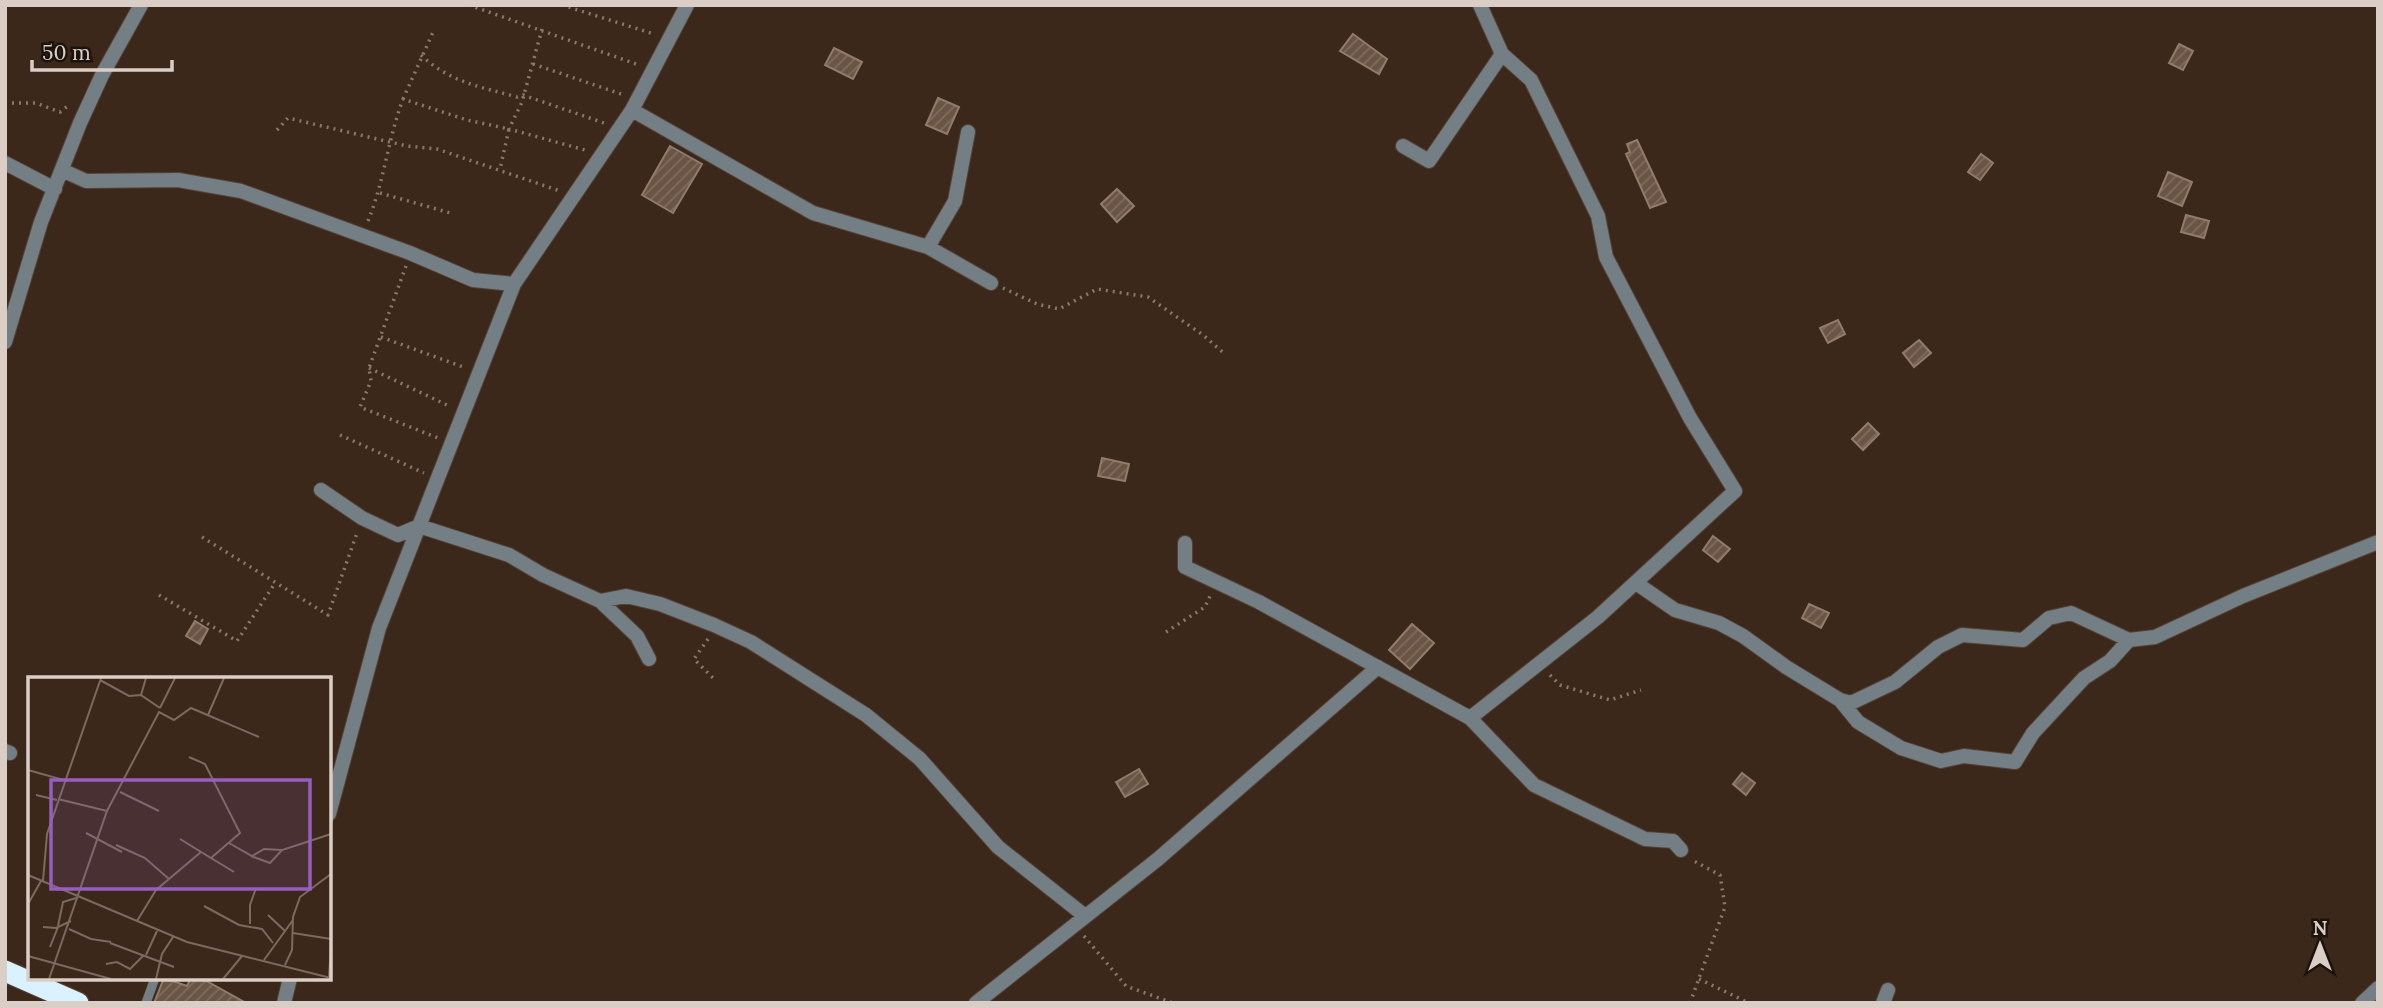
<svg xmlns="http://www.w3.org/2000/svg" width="2383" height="1008" font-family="Lora,serif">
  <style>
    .building { fill: url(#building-hatch); stroke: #927b6b; stroke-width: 2 }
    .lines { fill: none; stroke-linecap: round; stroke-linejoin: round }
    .lane-casing { stroke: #554336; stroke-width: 10 }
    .street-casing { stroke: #554336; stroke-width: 16 }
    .highway-casing { stroke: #554336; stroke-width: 23 }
    .path { stroke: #88786d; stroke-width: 3.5; stroke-dasharray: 2 5; stroke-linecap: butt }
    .lane { stroke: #737f85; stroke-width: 9 }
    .street { stroke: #737f85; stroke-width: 14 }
    .highway { stroke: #daf1fe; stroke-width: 21 }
    .inset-road { fill: none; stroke: #7b6a5f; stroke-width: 2 }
    .view { fill: #985dc1; fill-opacity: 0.15; stroke: #985dc1; stroke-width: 3.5 }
    .inset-edge { fill: none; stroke: #dbcec6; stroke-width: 3.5 }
  </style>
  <defs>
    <pattern id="building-hatch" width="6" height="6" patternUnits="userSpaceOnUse" patternTransform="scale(1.75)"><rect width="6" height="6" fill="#6a5545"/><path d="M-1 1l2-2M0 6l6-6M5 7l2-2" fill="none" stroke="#7f6c5e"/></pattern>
  </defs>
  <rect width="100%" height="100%" fill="#3b281a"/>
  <path class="building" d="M1353 34 1387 59 1379 74 1340 51Z
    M2179 44 2193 51 2183 70 2169 63Z
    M834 48 862 62 853 79 825 65Z
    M938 98 959 107 947 134 926 125Z
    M1637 140 1666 202 1650 208 1626 154 1630 152 1627 144Z
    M670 146 702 164 673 213 642 195Z
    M1981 154 1993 163 1980 180 1968 172Z
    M2168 172 2192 182 2182 206 2158 196Z
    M1117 189 1134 206 1117 222 1101 204Z
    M2186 215 2209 221 2204 238 2181 232Z
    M1838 320 1845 334 1828 343 1820 328Z
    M1919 340 1931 353 1914 367 1903 353Z
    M1868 423 1879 434 1863 450 1852 439Z
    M1102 458 1129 464 1125 481 1098 476Z
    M1713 536 1730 549 1718 562 1703 550Z
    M1809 604 1829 613 1821 628 1802 618Z
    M195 621 208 629 200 644 186 636Z
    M1412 624 1434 643 1410 669 1389 650Z
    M1139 769 1148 784 1125 797 1116 782Z
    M1742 773 1755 783 1746 795 1733 784Z
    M164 978 187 986 191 978H201L246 1003H154Z"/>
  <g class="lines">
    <g class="lane-casing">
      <path id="lane" d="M146 1003 155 978"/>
    </g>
    <g class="street-casing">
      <path id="street" d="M632 110 813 213 928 247 991 283
        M1403 146 1429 161 1502 54
        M5 163 55 189
        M64 171 86 181 178 180 241 191 410 253 473 280 514 284
        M928 247 955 201 968 132
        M5 342 41 222 80 123 102 75 141 5
        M321 490 362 518 398 535 419 526 509 555 543 575 600 601 637 636 649 659
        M1185 543V567L1259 602 1470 718 1598 617 1735 491 1690 418 1606 257 1598 216 1531 80 1502 54 1480 5
        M1636 583 1675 610 1719 623 1743 636 1786 667 1840 700 1851 703 1895 682 1938 647 1962 635 2023 640 2049 618 2071 613 2129 640 2155 637 2243 596 2378 542
        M600 601 626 596 660 604 714 625 751 642 866 715 920 759 998 847 1085 916
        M1840 700 1858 722 1901 748 1941 761 1964 756 2015 762 2033 733 2084 678 2110 661 2129 640
        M1470 718 1534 785 1645 839 1673 841 1681 850
        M5 751 10 753
        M329 814 379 628 514 284 632 110 687 5
        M284 1003 290 978
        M976 1003 1158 859 1378 667
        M1883 1003 1888 990
        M2362 1003 2378 988"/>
    </g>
    <g class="highway-casing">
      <path id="highway" d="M5 971 78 1003"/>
    </g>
    <path class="path" d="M469 5 639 65
      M562 5 654 34
      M542 29 522 102 509 129 585 150
      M421 55C449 82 481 87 517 97L523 95 604 123
      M533 64 624 95
      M403 99 434 30
      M5 103H36L60 112 69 105
      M277 130 288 118 407 146 437 149 560 191
      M380 193 454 214
      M368 221C384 182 388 139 403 99L467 120 509 129 500 169
      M406 266 369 368 371 381 360 407 438 438
      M1003 288 1037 304 1059 309 1097 289 1148 297 1203 335 1226 355
      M381 337 466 368
      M369 368 449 406
      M340 435 424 473
      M202 537 328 615 357 533
      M159 595 237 641 275 583
      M1166 632 1205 607 1210 596
      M708 639 694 659 713 678
      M1550 675 1560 685 1610 700 1641 690
      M1084 936 1126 986 1173 1003
      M1699 979 1749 1003
      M1690 1003 1725 907 1720 875 1692 860"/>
    <use href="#lane" class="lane"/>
    <use href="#street" class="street"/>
    <use href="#highway" class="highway"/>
  </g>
  <g transform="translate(28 677)">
    <rect width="303" height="303" fill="#3b281a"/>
    <path class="inset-road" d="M118 1 113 18 132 31M72 3 101 19 113 18M132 31 147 1M180 38 196 1M0 93 39 104M92 115 131 134M8 118 29 123M30 122 79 134M58 156 94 175M152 162 183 181 212 156 177 87 161 80M201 166 224 179 236 172 254 173M88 168 117 181 141 202M223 179 242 186 254 173 303 157M183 181 206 195M0 198 159 265 303 301M15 204 19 157 73 1M0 227 13 204M176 229 211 248 234 252 245 266M240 238 257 254M109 244 128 213 173 175M222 247V228L228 211M30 249 35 225 48 221M15 250 28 251 43 244M41 252 63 262 83 265M265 256 303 262M82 266 146 290M22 270 30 250M118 278 129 254M0 279 83 302M236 283 265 243M78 287 89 285 102 292 116 278M257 288 264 273 265 240 272 220 303 197M301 300 303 269M21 302 79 134 131 35 146 43 163 31 231 60M128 302 134 277 145 260M195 302 214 279"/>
    <path class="view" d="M23 103H282V212H23Z"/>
    <rect width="303" height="303" class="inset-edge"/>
  </g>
  <rect width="2383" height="1008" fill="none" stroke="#dbcec6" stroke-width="14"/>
  <g transform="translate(2320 945)" stroke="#1c130d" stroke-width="5" paint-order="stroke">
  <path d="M0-5L12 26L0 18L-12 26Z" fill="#dbcec6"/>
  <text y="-10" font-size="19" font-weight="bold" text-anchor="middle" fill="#dbcec6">N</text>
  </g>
  <path d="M32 60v10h140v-10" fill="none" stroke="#dbcec6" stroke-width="3.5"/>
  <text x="42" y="60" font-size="21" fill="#dbcec6" stroke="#1c130d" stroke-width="5" paint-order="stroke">50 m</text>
</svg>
